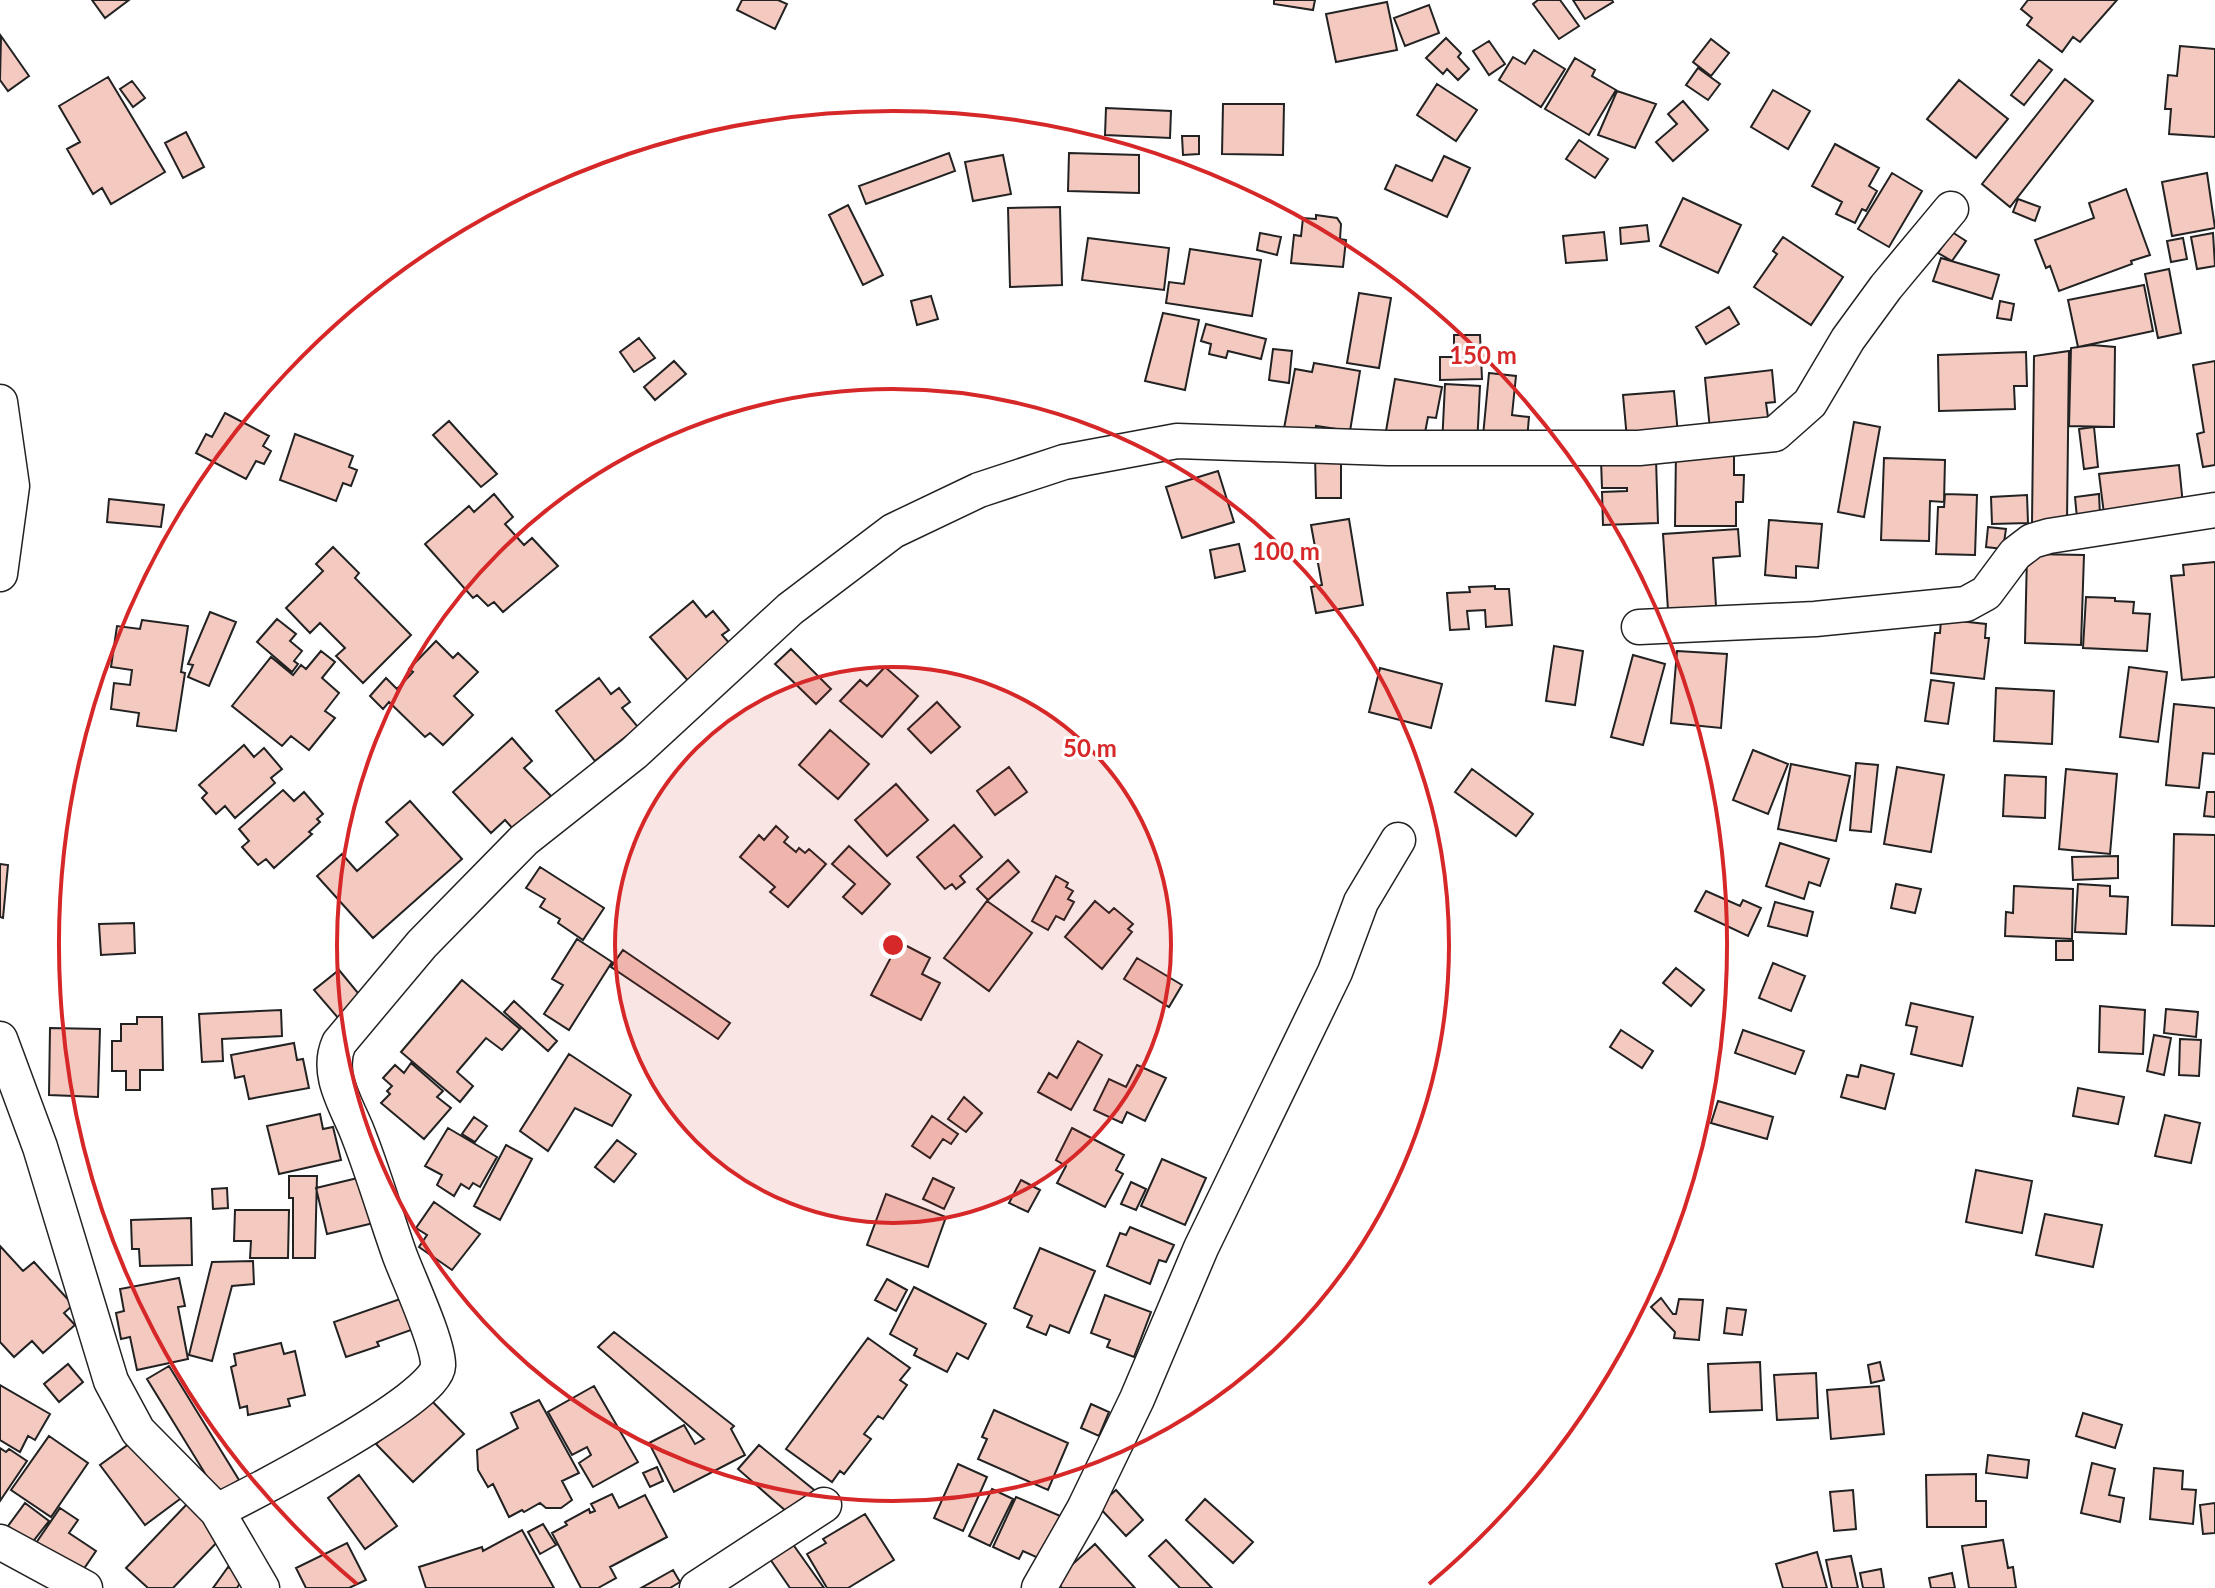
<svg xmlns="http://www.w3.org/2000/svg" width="2215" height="1588" font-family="Lato,sans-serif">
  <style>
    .building { fill: #f3c9c0; stroke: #222; stroke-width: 2 }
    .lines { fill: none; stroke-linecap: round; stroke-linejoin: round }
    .minor-casing { stroke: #222; stroke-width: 37 }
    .minor { stroke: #fff; stroke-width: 34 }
    .ring { fill: none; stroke: #d62828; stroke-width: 4 }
    .centre { fill: #d62828; stroke: #fff; stroke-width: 4 }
    .ring-label { font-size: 24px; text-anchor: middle; font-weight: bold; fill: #d62828; stroke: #fff; stroke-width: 6; stroke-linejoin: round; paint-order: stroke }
  </style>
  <rect width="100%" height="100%" fill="#fff"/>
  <path class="building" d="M92 0H129L105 18Z
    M742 0H778L787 4 775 29 737 10Z
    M1274 0H1315L1313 10 1274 4Z
    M1538 0H1560L1579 26 1559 39 1533 4Z
    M1573 0H1612L1613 2 1585 19Z
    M2028 0H2117L2080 42 2073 37 2062 52 2027 25 2032 18 2021 9Z
    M1387 2 1397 50 1336 62 1326 14Z
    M1429 5 1439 33 1405 46 1394 18Z
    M1 36 29 76 8 91 0 80Z
    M1446 38 1461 53 1458 57 1469 69 1458 80 1447 69 1443 74 1426 58Z
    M1711 39 1729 53 1711 76 1693 62Z
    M1489 41 1505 64 1489 75 1473 51Z
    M2180 46 2215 49V137L2169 134 2171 109H2165L2168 75 2177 76Z
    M1534 50 1565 69 1541 107 1499 80 1513 57 1525 64Z
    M1575 58 1595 70 1592 76 1616 90 1589 135 1545 109Z
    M2039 60 2052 70 2024 105 2011 95Z
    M1698 68 1720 84 1708 100 1686 85Z
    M108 77 165 172 111 204 102 188 93 194 67 149 80 142 59 106Z
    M2065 79 2093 101 2010 207 1982 184Z
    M1959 80 2008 119 1976 158 1927 119Z
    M132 81 145 98 133 107 120 89Z
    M1437 84 1477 110 1456 141 1417 115Z
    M1773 90 1810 111 1788 149 1751 127Z
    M1617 91 1656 104 1635 148 1598 135Z
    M1683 101 1708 130 1673 161 1656 142 1677 124 1668 114Z
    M1223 104H1284L1283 155 1222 154Z
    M1106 108 1171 111 1170 138 1105 135Z
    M186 132 204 167 183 178 165 143Z
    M1182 136H1199V154L1183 155Z
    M1579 140 1608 159 1595 178 1566 159Z
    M1835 144 1879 168 1869 186 1877 191 1866 211 1862 209 1855 223 1836 214 1842 202 1812 186Z
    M949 153 955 171 866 204 859 186Z
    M1069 153 1139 155V193L1068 191Z
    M1003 155 1011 194 973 201 965 162Z
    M1444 156 1470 168 1447 217 1385 189 1396 165 1432 181Z
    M1892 173 1922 191 1889 247 1858 229Z
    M2207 173 2215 228 2172 236 2162 182Z
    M2126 189 2150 255 2131 261 2132 264 2059 291 2050 266 2046 268 2035 240 2094 218 2089 203Z
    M1683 198 1741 225 1718 273 1660 246Z
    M2018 199 2040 207 2035 221 2013 212Z
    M848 205 883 275 863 285 829 215Z
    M1060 207 1062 285 1010 287 1008 208Z
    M1316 215 1337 218 1341 224 1340 239 1346 240 1343 267 1291 263 1294 235 1301 236 1303 218 1316 219Z
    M1647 225 1649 241 1621 244 1620 228Z
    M1604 232 1607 260 1566 263 1563 236Z
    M1952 232 1966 241 1952 261 1938 253Z
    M1260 233 1281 237 1277 255 1257 250Z
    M2213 233 2215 266 2197 269 2191 237Z
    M1783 237 1843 277 1811 325 1754 287 1777 254 1773 251Z
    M1088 238 1169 248 1164 290 1082 280Z
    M2183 238 2187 259 2171 262 2167 241Z
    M1190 249 1261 260 1252 316 1166 303 1169 282 1184 284Z
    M1941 258 1999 275 1992 299 1933 281Z
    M2169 269 2181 333 2158 338 2145 274Z
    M2144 285 2153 331 2078 347 2068 300Z
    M1359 293 1391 298 1379 368 1347 363Z
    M931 296 938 319 917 325 911 301Z
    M2000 301 2014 304 2011 320 1997 318Z
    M1729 307 1739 324 1706 344 1696 327Z
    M1163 313 1199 320 1185 390 1145 381Z
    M1206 324 1266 339 1261 359 1228 351 1226 358 1209 354 1211 344 1201 341Z
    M1454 335H1480L1482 379 1440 380V357H1454Z
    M639 338 655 358 634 372 620 352Z
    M2092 345 2115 347 2114 427 2069 426 2071 348Z
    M1273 349 1292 351 1289 383 1269 380Z
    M2069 351 2067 522 2032 523 2034 356Z
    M2026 352 2027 386H2014L2015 409 1939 411 1938 355Z
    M674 361 686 374 655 400 644 387Z
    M2215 361V465L2203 467 2197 434 2204 432 2193 365Z
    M1314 363 1360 371 1350 431 1316 426 1314 440 1283 434 1295 369 1312 372Z
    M1772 370 1775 402 1766 403 1769 424 1710 430 1705 378Z
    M1489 373 1516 376 1512 415 1529 417 1527 440 1483 436Z
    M1395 379 1442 387 1436 418 1428 417 1424 438 1386 431Z
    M1445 384 1480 386 1477 446 1442 445Z
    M1674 391 1678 434 1627 439 1623 395Z
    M225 413 269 436 263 446 271 451 264 464 256 461 246 479 196 453 206 434 212 437Z
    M449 421 497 474 481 487 433 435Z
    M1854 422 1880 427 1864 517 1838 512Z
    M2094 427 2098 467 2084 469 2079 429Z
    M295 434 353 456 349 467 357 470 351 486 343 483 336 501 280 480Z
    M1676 450 1734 451V475H1744L1743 502H1736V526H1675Z
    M1341 454V498H1316L1315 455Z
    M1884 458 1945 460 1944 502 1930 501 1929 541 1881 540Z
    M1656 459 1658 523 1603 525 1602 492 1627 491V488H1602L1601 460Z
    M2179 465 2183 505 2104 514 2099 474Z
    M1218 471 1234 522 1182 538 1166 487Z
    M494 494 513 517 505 524 524 545 532 538 558 566 503 612 494 602 488 606 477 595 473 598 425 544 469 506 474 512Z
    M1945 494 1977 495 1975 555 1936 554 1938 507H1944Z
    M2099 494 2100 515 2077 518 2075 497Z
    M2027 495 2028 523 1992 524 1991 497Z
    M109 499 164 505 161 527 107 522Z
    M1349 519 1363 605 1316 613 1311 587 1322 585 1311 525Z
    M1769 520 1822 524 1818 568 1796 566V578L1765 575Z
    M1988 527 2006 529 2003 549 1986 547Z
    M1738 529 1740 556 1713 558 1716 606 1668 610 1663 534Z
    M1239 544 1245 571 1215 578 1210 550Z
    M333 547 359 573 355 578 411 635 363 683 336 656 345 648 320 623 310 633 286 608 323 571 316 564Z
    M2027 554 2084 555 2081 645 2025 643Z
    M2215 562V677L2182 680 2171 576 2184 575 2183 565Z
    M1495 586V589H1509L1512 625 1486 627 1485 610 1467 611 1469 629 1450 630 1447 593 1470 592 1469 587Z
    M2086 597 2115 598V601L2134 602 2133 613 2150 614 2147 651 2083 648Z
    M693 601 706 617 713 611 729 630 722 635 740 655 697 691 650 637Z
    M210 612 236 622 209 686 188 677 193 665 188 664Z
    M277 619 296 634 290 641 302 651 294 661 298 664 292 672 257 642Z
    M1941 619 1986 624 1985 638H1989L1984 679 1931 673 1935 633H1940Z
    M142 620 188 626 181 672 185 673 176 731 137 726 139 713 111 709 114 683 130 685 132 670 111 667 117 626 140 629Z
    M436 641 453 658 458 653 478 672 454 696 473 715 443 745 430 733 425 737 389 702 383 709 370 696 386 678 397 689 413 672 409 669Z
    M1554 646 1583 651 1575 705 1546 701Z
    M791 649 831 689 816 704 775 664Z
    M321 651 335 662 322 678 339 693 325 711 335 718 309 750 291 736 282 746 232 706 271 657 293 675 301 665 306 669Z
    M1677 651 1727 654 1721 728 1671 723Z
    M1633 655 1665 664 1643 745 1611 737Z
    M885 667 918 696 882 737 840 701 860 680 867 686Z
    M2129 667 2167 672 2158 742 2120 737Z
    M1380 668 1442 684 1431 728 1369 712Z
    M599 678 611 694 619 688 630 702 622 708 638 727 595 761 556 711Z
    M1931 680 1954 683 1948 724 1925 721Z
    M1996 688 2054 691 2052 744 1994 741Z
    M937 702 960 727 931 753 908 729Z
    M2174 704 2215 708V754L2203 753 2199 788 2166 785Z
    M830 730 869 764 838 799 799 765Z
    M512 738 532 761 524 768 551 796 514 830 505 820 491 833 453 792Z
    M244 745 254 757 264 748 282 769 271 778 275 783 235 818 225 806 216 814 202 798 207 793 199 785Z
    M1753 750 1788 764 1768 814 1733 800Z
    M1856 763 1878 765 1871 832 1850 830Z
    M1791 764 1850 776 1836 841 1778 829Z
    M1009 767 1027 792 995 815 977 791Z
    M1897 767 1944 775 1931 852 1884 844Z
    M1472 769 1533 814 1516 836 1455 792Z
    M2066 769 2117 774 2110 854 2059 849Z
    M2005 775 2046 777 2045 818 2003 816Z
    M896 784 928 820 887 856 855 820Z
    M283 790 294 801 304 792 323 814 317 819 320 822 309 832 312 834 274 868 266 859 258 865 242 847 249 841 239 829Z
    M2207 792H2215V817L2204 816Z
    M410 801 462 859 373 938 317 876 342 854 357 871 398 835 386 822Z
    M954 825 982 857 960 876 965 882 956 889 952 884 945 889 917 857Z
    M776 826 788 837 784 842 796 852 799 848 805 853 809 849 826 864 788 907 770 892 775 887 740 857 759 835 764 840Z
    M2174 834 2215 835V926L2172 925Z
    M1780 843 1829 859 1820 886 1809 882 1804 899 1766 886Z
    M849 846 890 884 862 914 843 897 855 884 832 864Z
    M2118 856V878L2073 880 2072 857Z
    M1008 860 1019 872 988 900 977 889Z
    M0 864 8 865 3 918 0 917Z
    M540 867 604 908 583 940 558 923 560 919 540 907 545 899 526 888Z
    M1056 876 1068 883 1066 887 1073 891 1068 899 1074 902 1064 920 1056 916 1048 930 1032 921Z
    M1896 884 1921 889 1915 913 1891 908Z
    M2078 884 2110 886V896L2128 897 2126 934 2075 932Z
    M2014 886 2073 889 2072 939 2005 936 2006 912 2013 913Z
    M1706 891 1740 906 1743 900 1761 908 1748 936 1695 911Z
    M987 901 1032 933 989 991 944 958Z
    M1095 901 1109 913 1114 908 1133 924 1128 929 1132 932 1102 969 1065 937Z
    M1775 902 1813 912 1807 936 1768 926Z
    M134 923 135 953 101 955 99 924Z
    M577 939 612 962 569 1030 544 1014 563 985 552 979Z
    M2056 941H2073V960H2056Z
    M899 942 930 958 922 974 940 983 921 1020 871 995Z
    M623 950 730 1023 718 1039 611 967Z
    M1137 958 1182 985 1169 1007 1124 979Z
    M1773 963 1805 976 1791 1011 1759 998Z
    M1676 968 1704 990 1691 1006 1663 983Z
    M339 970 363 999 339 1019 314 990Z
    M462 980 520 1029 502 1050 486 1038 457 1072 473 1086 460 1102 401 1052Z
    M514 1001 557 1041 548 1051 504 1012Z
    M1911 1003 1973 1017 1962 1066 1911 1054 1917 1027 1906 1025Z
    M2100 1006 2145 1010 2143 1054 2099 1052Z
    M2166 1009 2198 1012 2196 1037 2164 1033Z
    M281 1010 282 1036 222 1039 223 1061 202 1062 199 1014Z
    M137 1017H162L163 1070H140V1090H126V1071H112V1041H121V1024H137Z
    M50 1028 100 1029 98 1097 49 1095Z
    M1621 1030 1653 1051 1642 1068 1610 1047Z
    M1743 1030 1804 1051 1795 1074 1735 1053Z
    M2154 1035 2171 1038 2164 1075 2147 1071Z
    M2180 1039 2201 1040 2199 1076 2179 1075Z
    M1078 1041 1102 1055 1071 1110 1038 1092 1049 1073 1057 1078Z
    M294 1043 297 1060 303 1059 309 1088 249 1099 244 1076 235 1078 231 1055Z
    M569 1054 631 1095 612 1126 575 1108 548 1151 520 1131Z
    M411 1063 443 1091 437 1097 451 1108 424 1139 381 1103 390 1094 387 1091 392 1086 383 1078 395 1065 404 1073Z
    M1137 1065 1166 1078 1145 1121 1127 1112 1122 1123 1094 1110 1109 1079 1126 1087Z
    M1861 1065 1894 1074 1885 1109 1841 1097 1847 1075 1858 1077Z
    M2078 1088 2124 1097 2118 1124 2073 1116Z
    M964 1097 982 1113 966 1132 948 1119Z
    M1718 1101 1773 1117 1767 1139 1711 1123Z
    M320 1114 323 1129 333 1127 341 1160 279 1174 267 1126Z
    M2165 1115 2200 1123 2191 1163 2155 1156Z
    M932 1116 958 1134 951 1144 943 1139 930 1158 912 1146Z
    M474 1117 487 1126 475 1142 462 1134Z
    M448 1128 497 1157 480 1187 473 1183 469 1189 461 1184 454 1196 437 1185 442 1175 425 1166Z
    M1072 1128 1124 1155 1116 1170 1123 1174 1105 1207 1057 1183 1066 1166 1056 1160Z
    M617 1140 636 1154 614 1182 595 1167Z
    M506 1145 532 1159 500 1220 474 1206Z
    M1162 1159 1206 1178 1185 1225 1141 1206Z
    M1976 1170 2032 1181 2022 1233 1966 1222Z
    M289 1176H317L315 1258H293V1198H289Z
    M366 1176 378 1222 327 1234 316 1188Z
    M933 1178 954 1188 944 1209 923 1199Z
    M1021 1180 1040 1190 1028 1212 1009 1203Z
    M1131 1182 1146 1189 1136 1210 1121 1204Z
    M227 1188 228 1208 213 1209 212 1189Z
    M886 1194 946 1217 928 1267 867 1245Z
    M434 1202 480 1234 452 1270 419 1247 427 1235 416 1228Z
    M235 1210H289L288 1258H250L251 1241H234Z
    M2045 1214 2102 1225 2093 1267 2036 1255Z
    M191 1218 192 1265 140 1266 139 1249H132L131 1220Z
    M1130 1227 1174 1245 1166 1262 1159 1260 1150 1284 1107 1266 1120 1233 1126 1235Z
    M0 1246 23 1271 34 1262 73 1305 64 1313 75 1325 43 1353 32 1341 14 1357 0 1342Z
    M1040 1248 1095 1271 1069 1333 1050 1325 1046 1335 1027 1327 1032 1316 1014 1308Z
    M253 1261 254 1284 232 1286 212 1361 189 1355 212 1262Z
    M179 1278 185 1306 178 1307 188 1359 137 1370 130 1337 121 1339 116 1313 124 1311 120 1289Z
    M887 1279 907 1290 896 1311 875 1300Z
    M914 1287 986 1324 968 1359 957 1353 947 1372 914 1355 917 1349 890 1334Z
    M1105 1295 1151 1312 1134 1357 1107 1347 1110 1340 1091 1333Z
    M403 1298 414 1329 377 1342 379 1346 346 1357 334 1322Z
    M1661 1298 1673 1314H1676L1679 1299 1703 1300 1699 1340 1674 1338 1675 1332 1651 1307Z
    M1727 1308 1746 1310 1742 1335 1724 1333Z
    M614 1332 734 1426 731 1429 745 1455 674 1492 649 1443 684 1425 695 1444 704 1439 598 1347Z
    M868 1338 910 1368 900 1380 907 1385 883 1419 878 1416 864 1434 871 1439 844 1474 840 1471 832 1482 786 1449Z
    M281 1343 284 1354 295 1351 305 1395 288 1399 290 1406 248 1415 247 1406 240 1408 231 1367 236 1365 234 1354Z
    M1760 1362 1762 1410 1710 1412 1708 1364Z
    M1880 1362 1884 1380 1871 1383 1868 1365Z
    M68 1364 83 1382 59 1402 44 1384Z
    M169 1366 239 1480 217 1493 147 1379Z
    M1816 1373 1818 1418 1777 1420 1774 1375Z
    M0 1385 50 1414 35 1440 28 1436 20 1452 0 1440Z
    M594 1386 638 1462 593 1487 579 1463 591 1455 587 1447 572 1455 548 1412Z
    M1879 1386 1884 1434 1831 1439 1827 1390Z
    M427 1396 464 1434 413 1482 376 1444Z
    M539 1400 579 1473 562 1481 572 1500 561 1508H546L540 1503 524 1512 522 1510 509 1517 493 1484 488 1487 478 1470 477 1450 518 1428 511 1413Z
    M1091 1404 1109 1412 1099 1436 1081 1428Z
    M994 1410 1068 1443 1048 1490 978 1459 987 1439 982 1437Z
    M2083 1413 2122 1425 2115 1448 2076 1436Z
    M49 1436 88 1463 51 1517 11 1490Z
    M140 1436 184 1496 145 1525 100 1465Z
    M759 1445 824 1498 795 1519 738 1469Z
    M0 1448 6 1452 9 1449 27 1461 0 1501Z
    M1988 1455 2029 1460 2027 1478 1986 1473Z
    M2092 1463 2115 1469 2109 1495 2124 1498 2120 1522 2081 1513Z
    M958 1464 987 1477 963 1531 934 1518Z
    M657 1467 663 1481 650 1487 643 1473Z
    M2154 1468 2183 1471 2182 1489 2196 1490 2193 1524 2150 1519Z
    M1976 1474V1501H1986V1527H1927L1926 1475Z
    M359 1475 397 1526 365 1549 328 1498Z
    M992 1489 1013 1499 990 1546 969 1536Z
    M1116 1490 1143 1520 1126 1536 1098 1506Z
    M1853 1490 1856 1529 1834 1531 1830 1492Z
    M612 1494 619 1508 645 1495 667 1537 610 1567 616 1578 598 1588H581L552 1533 567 1525 565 1522 589 1509 590 1513 595 1511 591 1504Z
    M1016 1497 1065 1518 1045 1561 1023 1551 1019 1559 993 1547Z
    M1205 1499 1253 1542 1233 1563 1186 1520Z
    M25 1503 49 1521 31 1544 8 1526Z
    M188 1503 223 1536 173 1588H148L126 1568Z
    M2215 1503V1533L2203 1534 2200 1505Z
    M60 1508 78 1520 69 1533 96 1551 81 1573 36 1543Z
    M865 1514 894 1560 848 1588H827L807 1554 826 1543 823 1539Z
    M543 1524 556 1545 540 1554 528 1532Z
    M522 1530 554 1588H426L419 1567 482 1547 483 1551Z
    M1166 1540 1212 1588H1180L1149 1556Z
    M2003 1540 2008 1568 2013 1567 2016 1588H1969L1962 1546Z
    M347 1543 366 1580 349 1588H306L296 1568Z
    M792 1543 824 1588H790L770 1559Z
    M1095 1544 1135 1588H1062L1055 1580Z
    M1817 1552 1827 1588H1783L1776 1564Z
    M1851 1556 1858 1588H1832L1826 1560Z
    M228 1567 244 1577 237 1588H213Z
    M1881 1569 1884 1588H1863L1860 1573Z
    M673 1570 680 1582 670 1588H641Z
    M1952 1573 1955 1588H1931L1929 1578Z"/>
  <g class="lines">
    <g class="minor-casing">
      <path id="minor" d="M0 402 12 486 0 574
        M1639 627 1815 619 1966 604 1986 593 2015 554 2032 541 2049 536 2215 510
        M0 1039 40 1147 111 1381 138 1431 217 1511 262 1588
        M217 1511C251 1494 437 1399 438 1366 439 1344 409 1280 400 1256 385 1214 373 1171 356 1129 344 1101 326 1072 339 1043L422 944 524 840 634 753 790 609 893 531 979 490 1064 462 1177 441 1388 448H1639L1775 434 1810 403 1848 339 1886 287 1951 209
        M0 1542 85 1588
        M697 1588 824 1505
        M1039 1588 1084 1509 1137 1399 1201 1248 1335 972 1361 902 1398 840"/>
    </g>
    <use href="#minor" class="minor"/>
  </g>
  <circle cx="893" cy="945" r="278" fill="#d62828" fill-opacity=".12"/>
  <g class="ring">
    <circle cx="893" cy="945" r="278"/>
    <circle cx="893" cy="945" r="556"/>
    <path d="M357 1584A834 834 0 1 1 1429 1584"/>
  </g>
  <circle cx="893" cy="945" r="12" class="centre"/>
  <g class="ring-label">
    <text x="1483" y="364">150 m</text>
    <text x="1286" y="560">100 m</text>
    <text x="1090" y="757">50 m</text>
  </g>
</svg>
